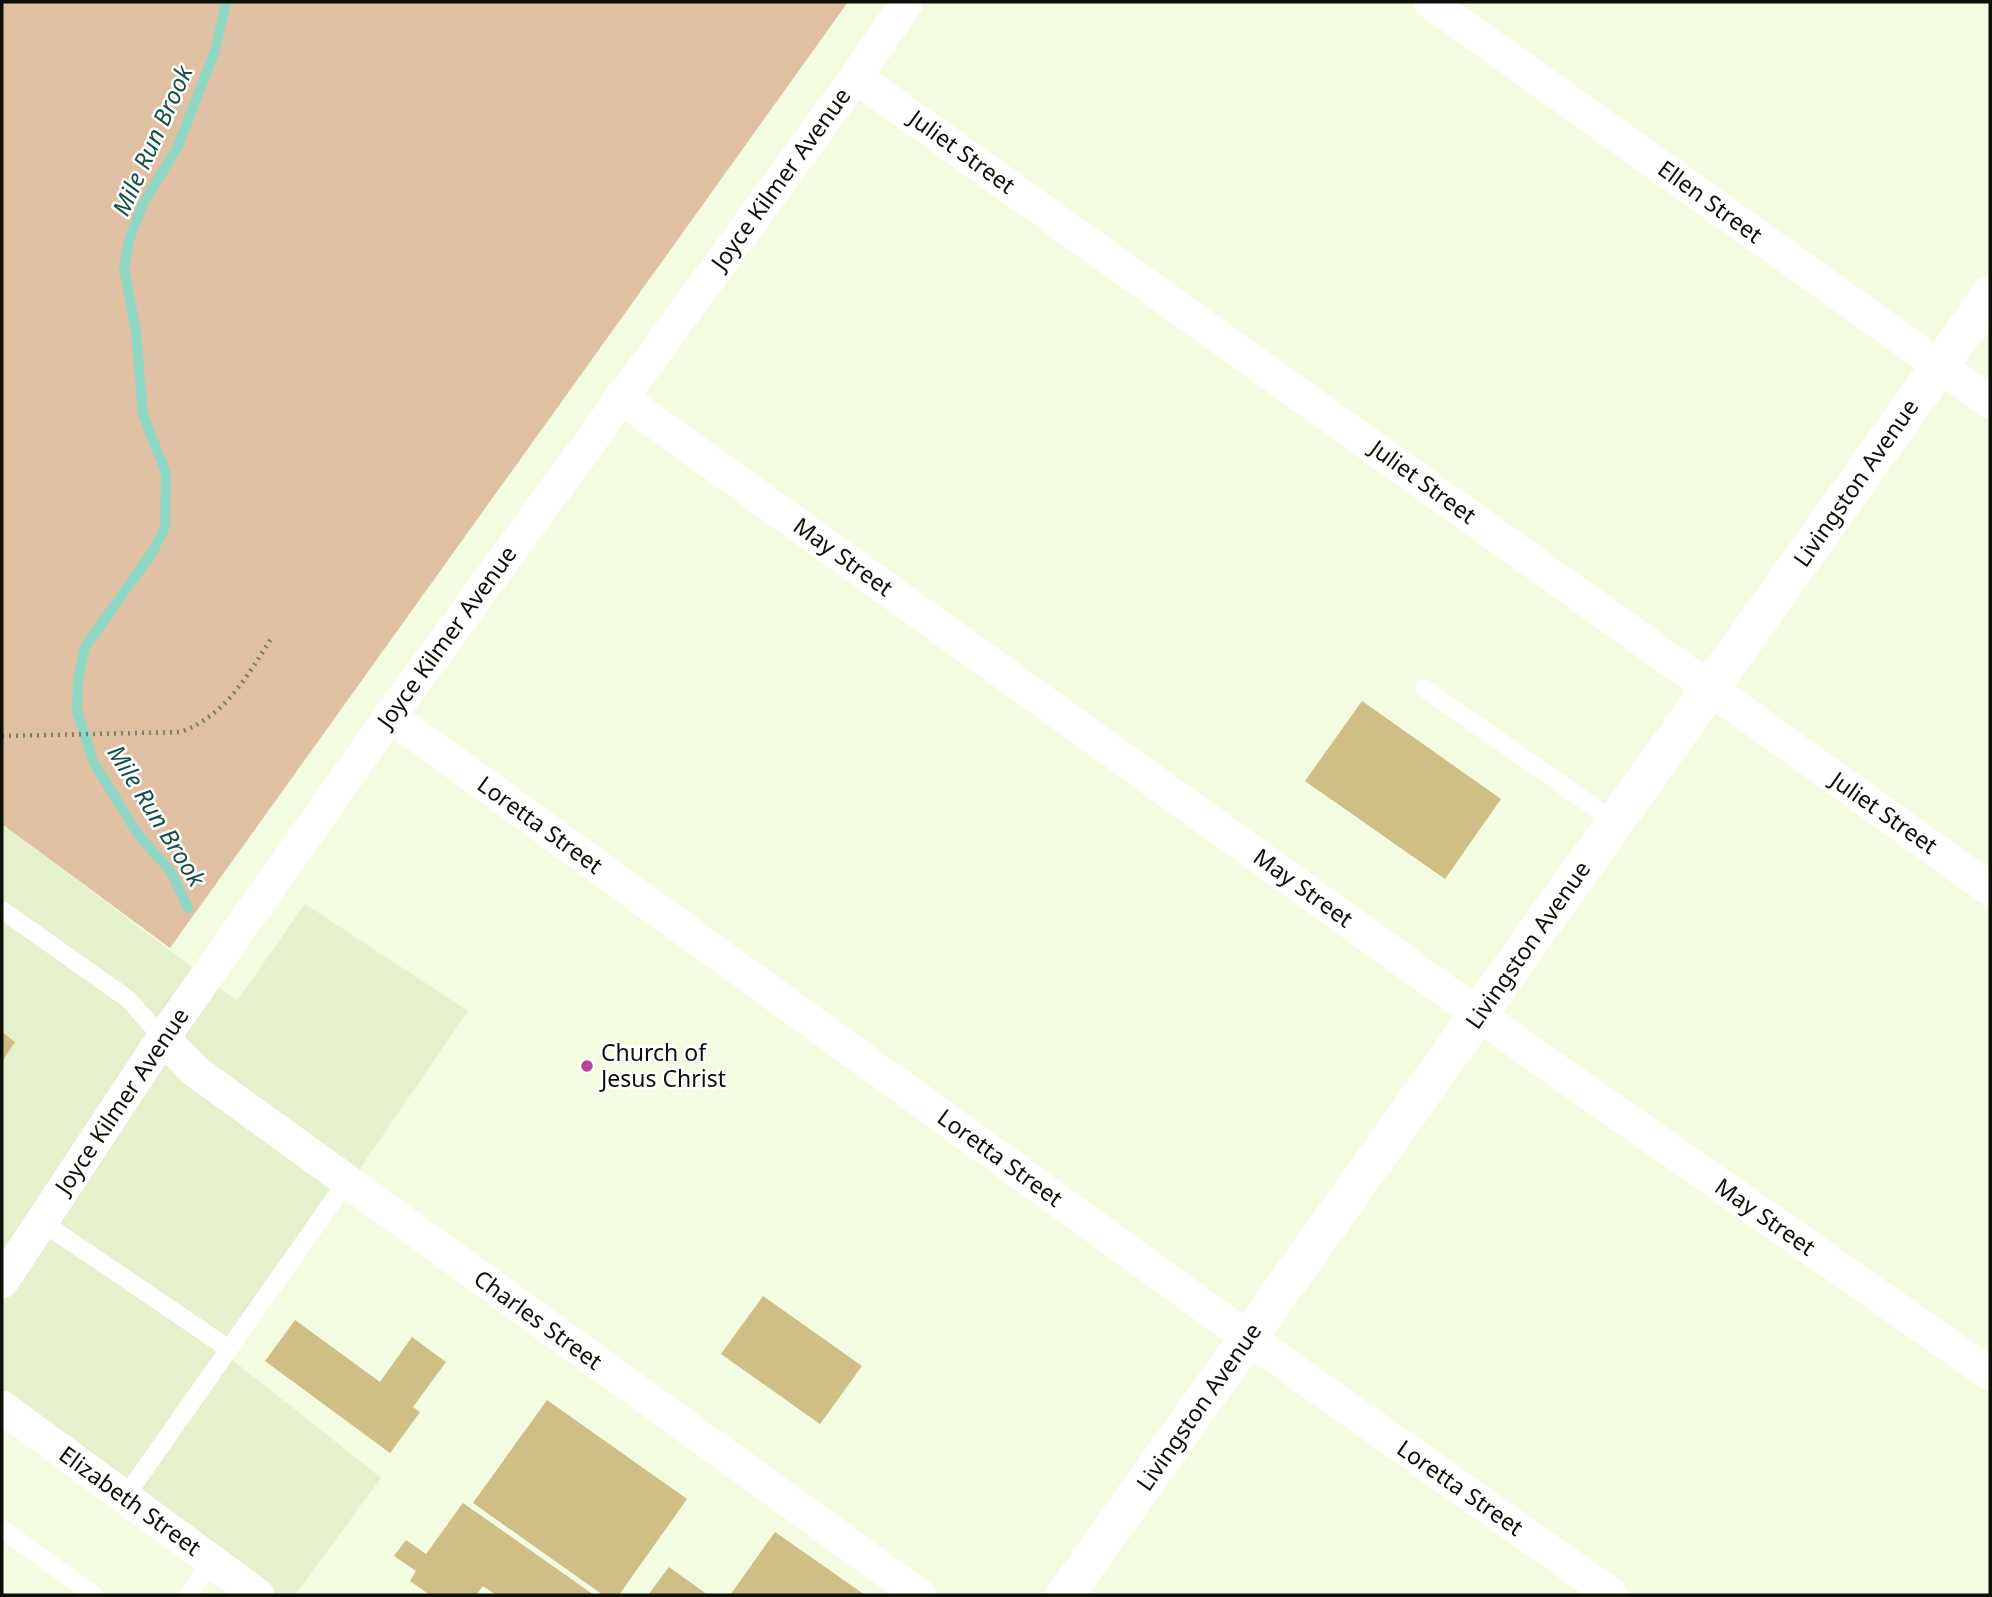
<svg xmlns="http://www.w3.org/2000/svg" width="1992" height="1597" font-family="'Noto Sans',sans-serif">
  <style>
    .built { fill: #e5f0cd }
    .green { fill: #e0c0a2 }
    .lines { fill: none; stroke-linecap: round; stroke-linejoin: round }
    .stream { stroke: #8fd7c5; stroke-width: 10 }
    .building { fill: #cfbe85 }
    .path { stroke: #787e6c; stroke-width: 4.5; stroke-dasharray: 2 5; stroke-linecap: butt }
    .lane { stroke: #fff; stroke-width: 18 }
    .street { stroke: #fff; stroke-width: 33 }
    .secondary { stroke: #fff; stroke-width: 38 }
    .poi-dot { fill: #ba4297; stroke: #fff; stroke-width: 2.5 }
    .labels { text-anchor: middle; stroke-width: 5; stroke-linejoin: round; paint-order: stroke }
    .street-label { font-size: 23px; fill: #0d1007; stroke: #fff }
    .poi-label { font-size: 23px; fill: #0d1007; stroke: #fff; text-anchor: start }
    .water-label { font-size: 24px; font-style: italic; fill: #145145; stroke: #fff }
  </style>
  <rect width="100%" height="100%" fill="#f3fbe0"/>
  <path class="built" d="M2 824 237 1001 305 904 468 1011 230 1358 381 1478 295 1595H257L2 1419Z"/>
  <path class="green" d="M2 2H848L170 948 2 824Z"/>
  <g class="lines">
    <path class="stream" d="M188 908 171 872 137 833 94 763 77 712 78 679 85 647 153 551 165 527 166 473 143 415 136 333 124 267 129 240 144 202 177 148 215 51 226 2"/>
  </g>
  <path class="building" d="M1362 701 1501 799 1445 879 1305 781Z
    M2 1032 15 1042 2 1062Z
    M763 1296 862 1366 820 1424 721 1354Z
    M295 1320 380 1382 412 1337 446 1362 413 1407 420 1412 390 1453 265 1361Z
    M547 1400 687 1499 619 1595H603L473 1503Z
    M463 1503 594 1595H496L483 1586 476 1595H430L410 1581 416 1571 394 1556 406 1540 426 1554Z
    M775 1532 865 1595H730Z
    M669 1567 708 1595H648Z"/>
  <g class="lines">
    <path class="path" d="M2 736 181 732C228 714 247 675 273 636"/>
    <path class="lane" d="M1424 688 1615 822
      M2 910 128 999 163 1038
      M42 1222 229 1349
      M125 1497 347 1181
      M2 1529 94 1595
      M188 1595 213 1562"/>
    <path class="street" d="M1430 2 1990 402
      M856 77 1990 889
      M620 397 1529 1051 1990 1374
      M390 716 1248 1338 1612 1595
      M163 1038 195 1071 919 1595
      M2 1282 163 1038 390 716 856 77 907 2
      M2 1407 258 1595"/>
    <path class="secondary" d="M1065 1595 1990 295"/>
  </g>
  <circle class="poi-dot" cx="587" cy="1066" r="7"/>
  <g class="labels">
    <g class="street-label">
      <text transform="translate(962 152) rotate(36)" y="8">Juliet Street</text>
      <text transform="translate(781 179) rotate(-54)" y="8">Joyce Kilmer Avenue</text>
      <text transform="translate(1710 202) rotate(36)" y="8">Ellen Street</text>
      <text transform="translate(1423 482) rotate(36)" y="8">Juliet Street</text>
      <text transform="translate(1856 483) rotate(-55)" y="8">Livingston Avenue</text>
      <text transform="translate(843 557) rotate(36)" y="8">May Street</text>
      <text transform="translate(447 637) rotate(-54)" y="8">Joyce Kilmer Avenue</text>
      <text transform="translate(1884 813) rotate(35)" y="8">Juliet Street</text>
      <text transform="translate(540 825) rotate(36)" y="8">Loretta Street</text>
      <text transform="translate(1303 888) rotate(36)" y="8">May Street</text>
      <text transform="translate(1528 945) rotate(-55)" y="8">Livingston Avenue</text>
      <text transform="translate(122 1101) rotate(-56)" y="8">Joyce Kilmer Avenue</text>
      <text transform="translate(1000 1158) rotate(36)" y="8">Loretta Street</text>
      <text transform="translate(1765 1217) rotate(35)" y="8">May Street</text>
      <text transform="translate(538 1320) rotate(36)" y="8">Charles Street</text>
      <text transform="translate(1199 1407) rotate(-55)" y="8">Livingston Avenue</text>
      <text transform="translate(1460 1488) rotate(35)" y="8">Loretta Street</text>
      <text transform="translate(130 1501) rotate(36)" y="8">Elizabeth Street</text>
    </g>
    <g class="poi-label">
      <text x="601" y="1061">Church of<tspan x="601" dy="26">Jesus Christ</tspan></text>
    </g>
    <g class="water-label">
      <text transform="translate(153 141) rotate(-66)" y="8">Mile Run Brook</text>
      <text transform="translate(156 816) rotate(58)" y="8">Mile Run Brook</text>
    </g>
  </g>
  <rect width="1992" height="1597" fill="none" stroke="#0d1007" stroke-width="7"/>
</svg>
